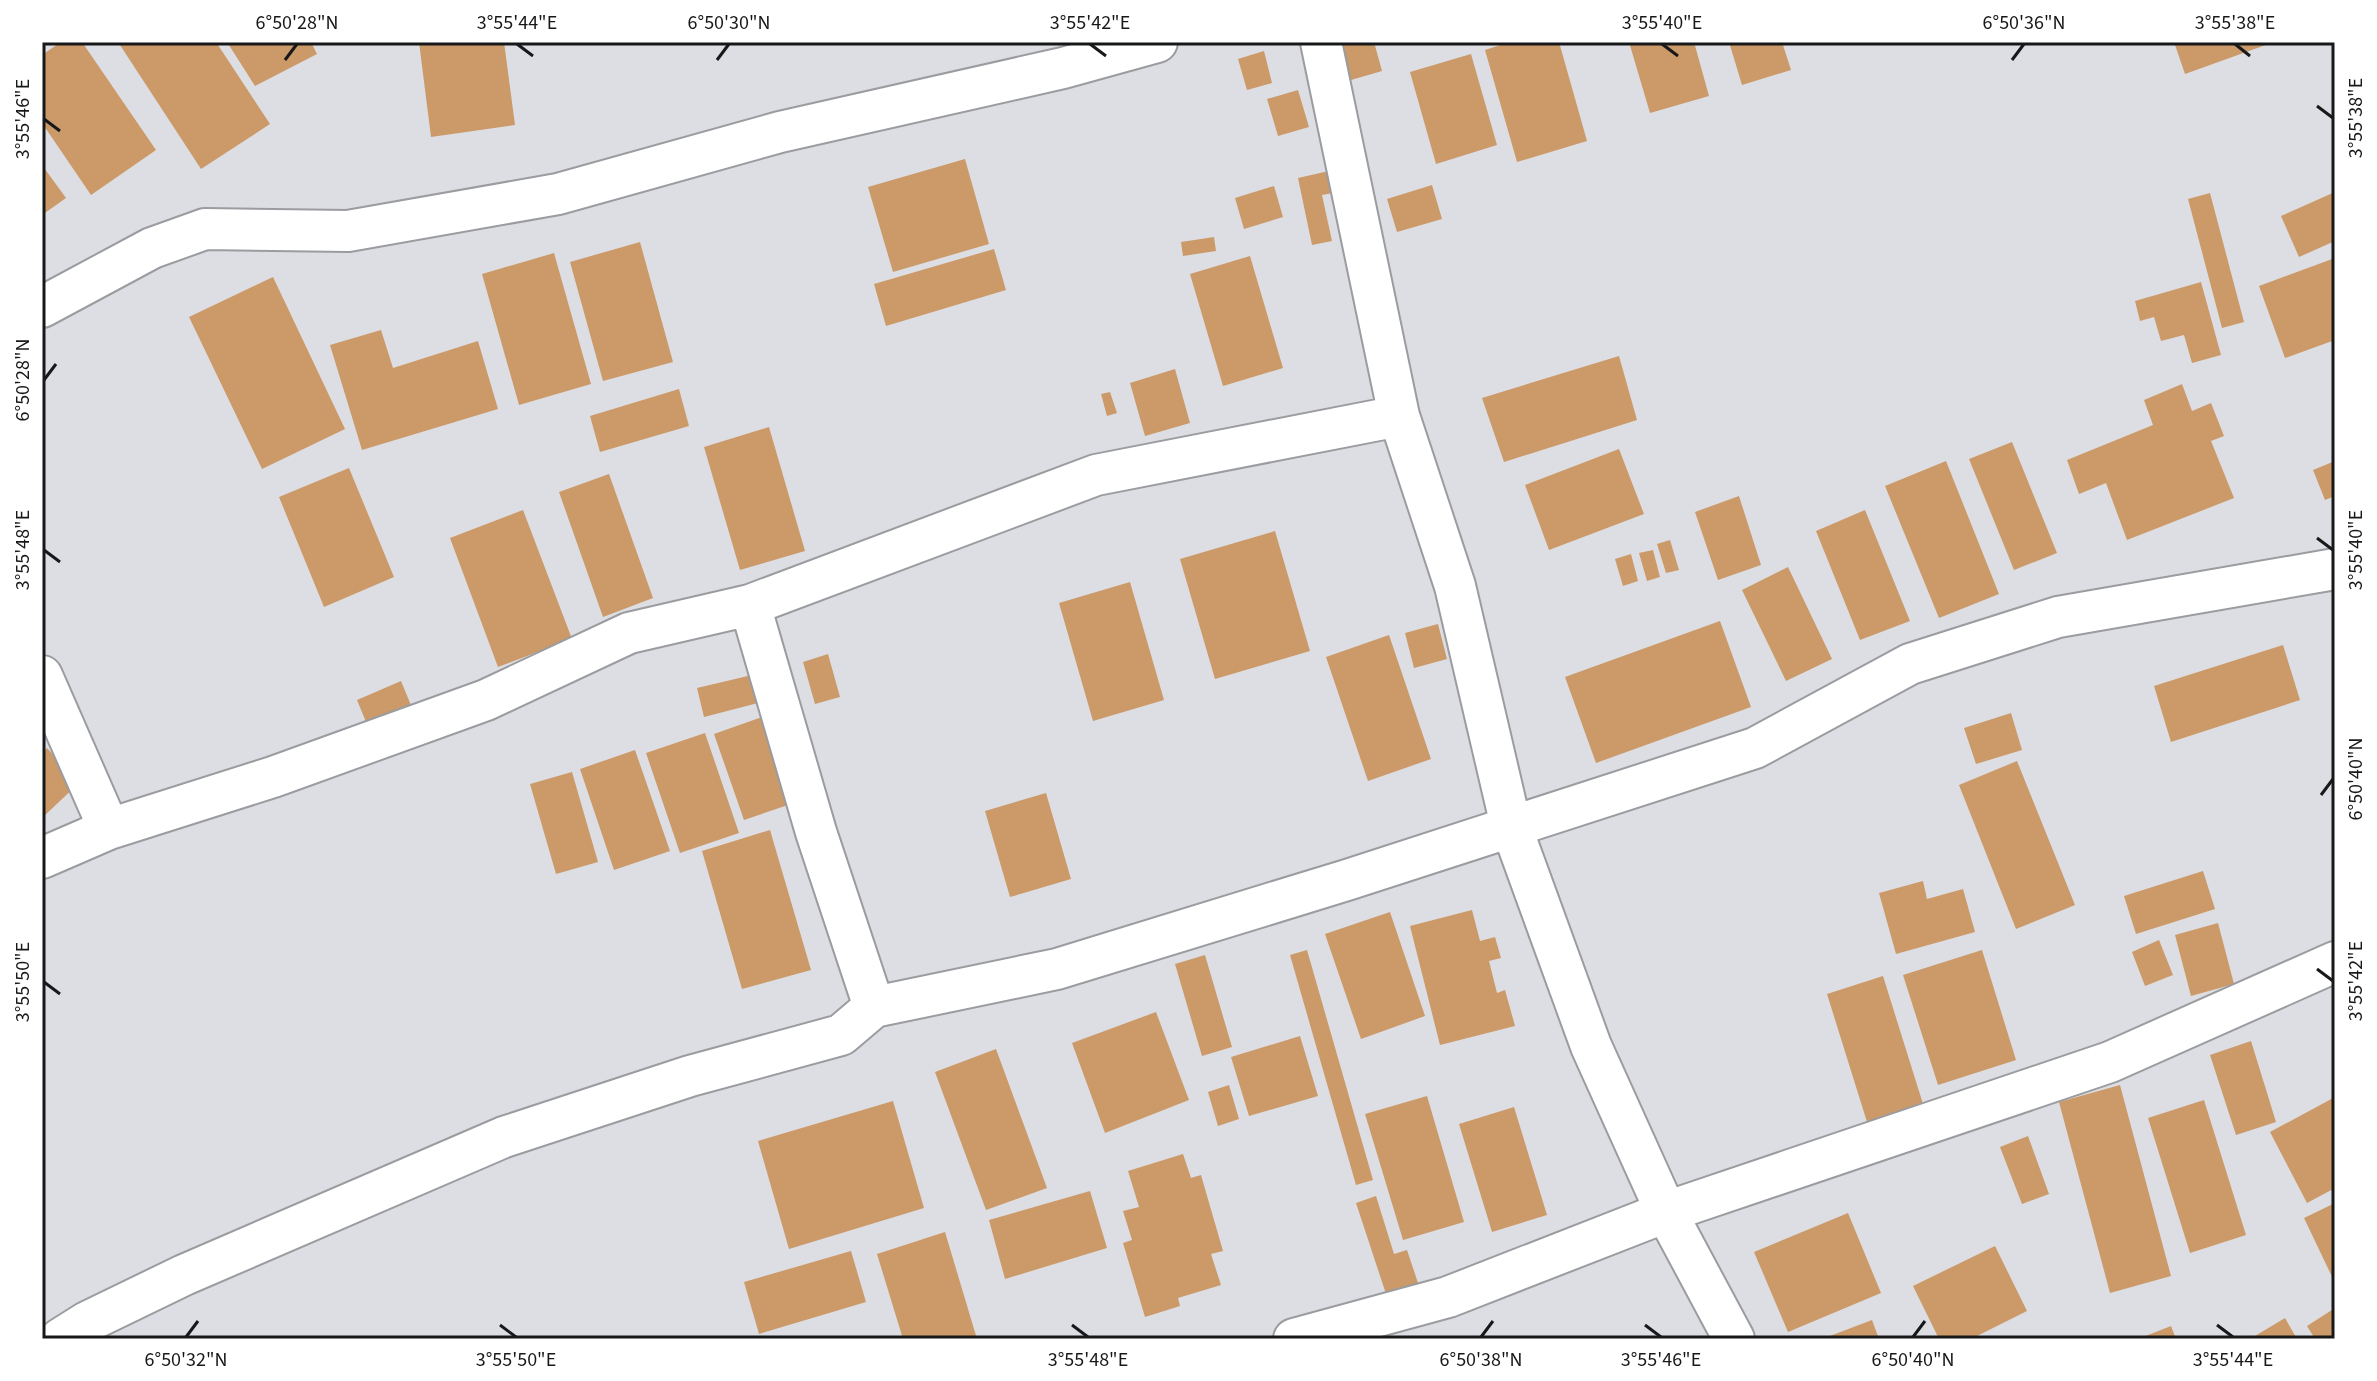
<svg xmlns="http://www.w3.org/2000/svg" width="2377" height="1381" font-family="'Source Sans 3',sans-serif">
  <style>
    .building { fill: #cc9968 }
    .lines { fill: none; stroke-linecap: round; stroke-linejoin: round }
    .minor-casing { stroke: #9a9ca0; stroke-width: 44 }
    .minor { stroke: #fff; stroke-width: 40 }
    .ticks { fill: none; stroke: #171819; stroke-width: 3 }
    .neatline { fill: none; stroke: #171819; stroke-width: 3 }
    .ticks-label { font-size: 20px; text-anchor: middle; fill: #171819 }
  </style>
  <rect width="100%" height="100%" fill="#dcdee3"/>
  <path class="building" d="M61 42H82L156 150 91 195 42 123V55Z
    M118 42H216L270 124 201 169Z
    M227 42H311L317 54 255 86Z
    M419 42H504L515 125 431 137Z
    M1340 42H1374L1382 71 1351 80Z
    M1510 42H1559L1587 141 1517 162 1485 50Z
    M1629 42H1694L1709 96 1650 113Z
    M1729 42H1782L1791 70 1742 85Z
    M2174 42H2274L2185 74Z
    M1264 51 1272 83 1247 90 1238 59Z
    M1471 54 1497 145 1436 164 1410 72Z
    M1298 90 1309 127 1278 136 1267 99Z
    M965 159 989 244 893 272 868 187Z
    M42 165 66 198 42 215Z
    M1329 171 1333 193 1322 195 1332 241 1312 245 1298 178Z
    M1432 185 1442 219 1397 232 1387 199Z
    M1274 186 1283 217 1244 229 1235 198Z
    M2335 192V241L2299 257 2281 216Z
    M2210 193 2244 322 2222 328 2188 199Z
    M1214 237 1216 251 1183 256 1181 242Z
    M640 242 673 362 603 381 570 262Z
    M994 249 1006 290 886 326 874 284Z
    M554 253 591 384 519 405 482 274Z
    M1250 256 1283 368 1223 386 1190 274Z
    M2335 258V340L2285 358 2259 286Z
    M273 277 345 429 262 469 189 317Z
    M2201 282 2221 355 2192 363 2184 335 2161 341 2154 317 2140 321 2135 301Z
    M381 330 393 368 478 341 498 409 362 450 330 345Z
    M1619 356 1637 420 1504 462 1482 398Z
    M1175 369 1190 423 1145 436 1130 383Z
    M2182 384 2192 411 2211 403 2224 436 2211 441 2234 498 2127 540 2106 483 2079 494 2067 460 2153 425 2144 400Z
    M679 389 689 426 600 452 590 416Z
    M1110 392 1117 413 1107 416 1101 394Z
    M769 427 805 551 740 570 704 447Z
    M2012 442 2057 553 2014 570 1969 459Z
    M1619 449 1644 514 1549 550 1525 485Z
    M1946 461 1999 594 1939 618 1885 486Z
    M2335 461V496L2325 500 2313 470Z
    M349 468 394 577 324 607 279 497Z
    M609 474 653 598 603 617 559 492Z
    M1739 496 1761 565 1718 580 1695 512Z
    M523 510 572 639 498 667 450 538Z
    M1865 510 1910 621 1860 640 1816 531Z
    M1275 531 1310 651 1215 679 1180 559Z
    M1670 540 1679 570 1666 573 1657 544Z
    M1653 550 1660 577 1647 581 1639 553Z
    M1631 554 1638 581 1623 586 1615 559Z
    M1788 567 1832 659 1786 681 1742 590Z
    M1130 582 1164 700 1093 721 1059 603Z
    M1720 621 1751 707 1596 763 1565 677Z
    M1438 624 1447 659 1414 668 1405 633Z
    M1389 635 1431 759 1368 781 1326 657Z
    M2283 645 2300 700 2171 742 2154 686Z
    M828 654 840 697 815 704 803 662Z
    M752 675 758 703 704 717 697 688Z
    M401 681 415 715 371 734 357 700Z
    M2011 713 2022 750 1976 764 1964 728Z
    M762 717 791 804 744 820 714 734Z
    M705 733 739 833 680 853 646 753Z
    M47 748 79 783 42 818V753Z
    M635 750 670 851 614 870 580 769Z
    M2017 761 2075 905 2016 929 1959 785Z
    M572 772 598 862 556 874 530 784Z
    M1046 793 1071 879 1010 897 985 811Z
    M770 830 811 970 742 989 702 851Z
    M2203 871 2215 909 2136 934 2124 896Z
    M1923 881 1927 899 1963 889 1975 932 1896 954 1879 893Z
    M1472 910 1480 941 1495 937 1501 958 1489 961 1497 993 1505 990 1515 1026 1440 1045 1410 926Z
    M1390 912 1425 1016 1361 1039 1325 934Z
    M2218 923 2234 984 2191 996 2175 935Z
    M2159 940 2173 975 2145 986 2132 952Z
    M1307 950 1373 1180 1356 1185 1290 955Z
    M1982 950 2016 1060 1938 1085 1903 975Z
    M1205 955 1232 1047 1202 1056 1175 964Z
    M1883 976 1923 1104 1867 1122 1827 994Z
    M1156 1012 1189 1100 1105 1133 1072 1043Z
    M1300 1036 1318 1096 1249 1116 1231 1057Z
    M2251 1041 2276 1122 2236 1135 2210 1055Z
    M996 1049 1047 1188 986 1210 935 1072Z
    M1229 1085 1239 1119 1218 1126 1208 1092Z
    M2120 1085 2171 1276 2110 1293 2059 1102Z
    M1427 1096 1464 1222 1403 1240 1365 1114Z
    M2335 1097V1188L2307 1203 2270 1132Z
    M2204 1100 2246 1235 2190 1253 2148 1118Z
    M893 1101 924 1208 789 1249 758 1141Z
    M1514 1107 1547 1215 1492 1232 1459 1124Z
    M2028 1136 2049 1194 2022 1204 2000 1147Z
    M1183 1154 1191 1178 1201 1175 1223 1251 1211 1254 1221 1285 1178 1298 1180 1306 1145 1317 1123 1243 1132 1240 1123 1211 1139 1207 1128 1171Z
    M1090 1191 1107 1248 1005 1279 989 1220Z
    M1376 1196 1394 1254 1407 1250 1420 1289 1388 1300 1356 1203Z
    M2335 1203V1283L2304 1218Z
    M1848 1213 1881 1293 1788 1332 1754 1252Z
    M945 1232 977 1339H903L877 1254Z
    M1995 1246 2027 1311 1971 1339H1939L1913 1286Z
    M851 1251 866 1302 759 1334 744 1282Z
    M2335 1308V1339H2315L2307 1326Z
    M2285 1318 2297 1339H2250Z
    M1872 1320 1879 1339H1822Z
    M2171 1326 2176 1339H2138Z"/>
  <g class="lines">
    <g class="minor-casing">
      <path id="minor" d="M1321 42 1399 416 1455 586 1511 826 1591 1046 1666 1212 1734 1339
        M42 307 152 248 205 229 348 231 558 194 780 132 1063 68 1157 42
        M750 605 816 832 874 1007
        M42 676 109 829
        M42 858 109 829 273 777 486 700 629 633 750 605 1096 475 1399 416
        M60 1339 87 1322 184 1275 504 1137 690 1076 841 1035 874 1007 1057 969 1347 880 1755 748 1910 664 2058 617 2335 569
        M1294 1339 1448 1297 1666 1212 2110 1062 2335 962"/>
    </g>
    <use href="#minor" class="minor"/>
  </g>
  <path class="ticks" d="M517 44 533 56M1090 44 1106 56M1662 44 1678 56M2235 44 2250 56M285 60 297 44M717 60 729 44M2012 60 2024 44M2317 106 2333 118M44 119 60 131M44 380 56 364M2317 538 2333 550M44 550 60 562M2321 795 2333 779M2317 969 2333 981M44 982 60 994M500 1325 516 1337M1072 1325 1088 1337M1645 1325 1661 1337M2217 1325 2233 1337M186 1337 198 1321M1481 1337 1493 1321M1913 1337 1925 1321"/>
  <rect width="2377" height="1381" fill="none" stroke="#ffffff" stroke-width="88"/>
  <rect x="44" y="44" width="2289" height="1293" class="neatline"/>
  <g class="ticks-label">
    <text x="297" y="29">6°50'28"N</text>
    <text x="517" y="29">3°55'44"E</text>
    <text x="729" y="29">6°50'30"N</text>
    <text x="1090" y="29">3°55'42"E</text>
    <text x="1662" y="29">3°55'40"E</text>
    <text x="2024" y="29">6°50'36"N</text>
    <text x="2235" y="29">3°55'38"E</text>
    <text transform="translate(2355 118) rotate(-90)" y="7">3°55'38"E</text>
    <text transform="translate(22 119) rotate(-90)" y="7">3°55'46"E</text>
    <text transform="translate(22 380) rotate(-90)" y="7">6°50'28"N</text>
    <text transform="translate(2355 550) rotate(-90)" y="7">3°55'40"E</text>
    <text transform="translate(22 550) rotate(-90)" y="7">3°55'48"E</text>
    <text transform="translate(2355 779) rotate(-90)" y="7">6°50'40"N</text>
    <text transform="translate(2355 981) rotate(-90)" y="7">3°55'42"E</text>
    <text transform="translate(22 982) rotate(-90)" y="7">3°55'50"E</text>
    <text x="186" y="1366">6°50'32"N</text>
    <text x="516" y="1366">3°55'50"E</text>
    <text x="1088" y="1366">3°55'48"E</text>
    <text x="1481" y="1366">6°50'38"N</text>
    <text x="1661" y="1366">3°55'46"E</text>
    <text x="1913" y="1366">6°50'40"N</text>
    <text x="2233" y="1366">3°55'44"E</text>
  </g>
</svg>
